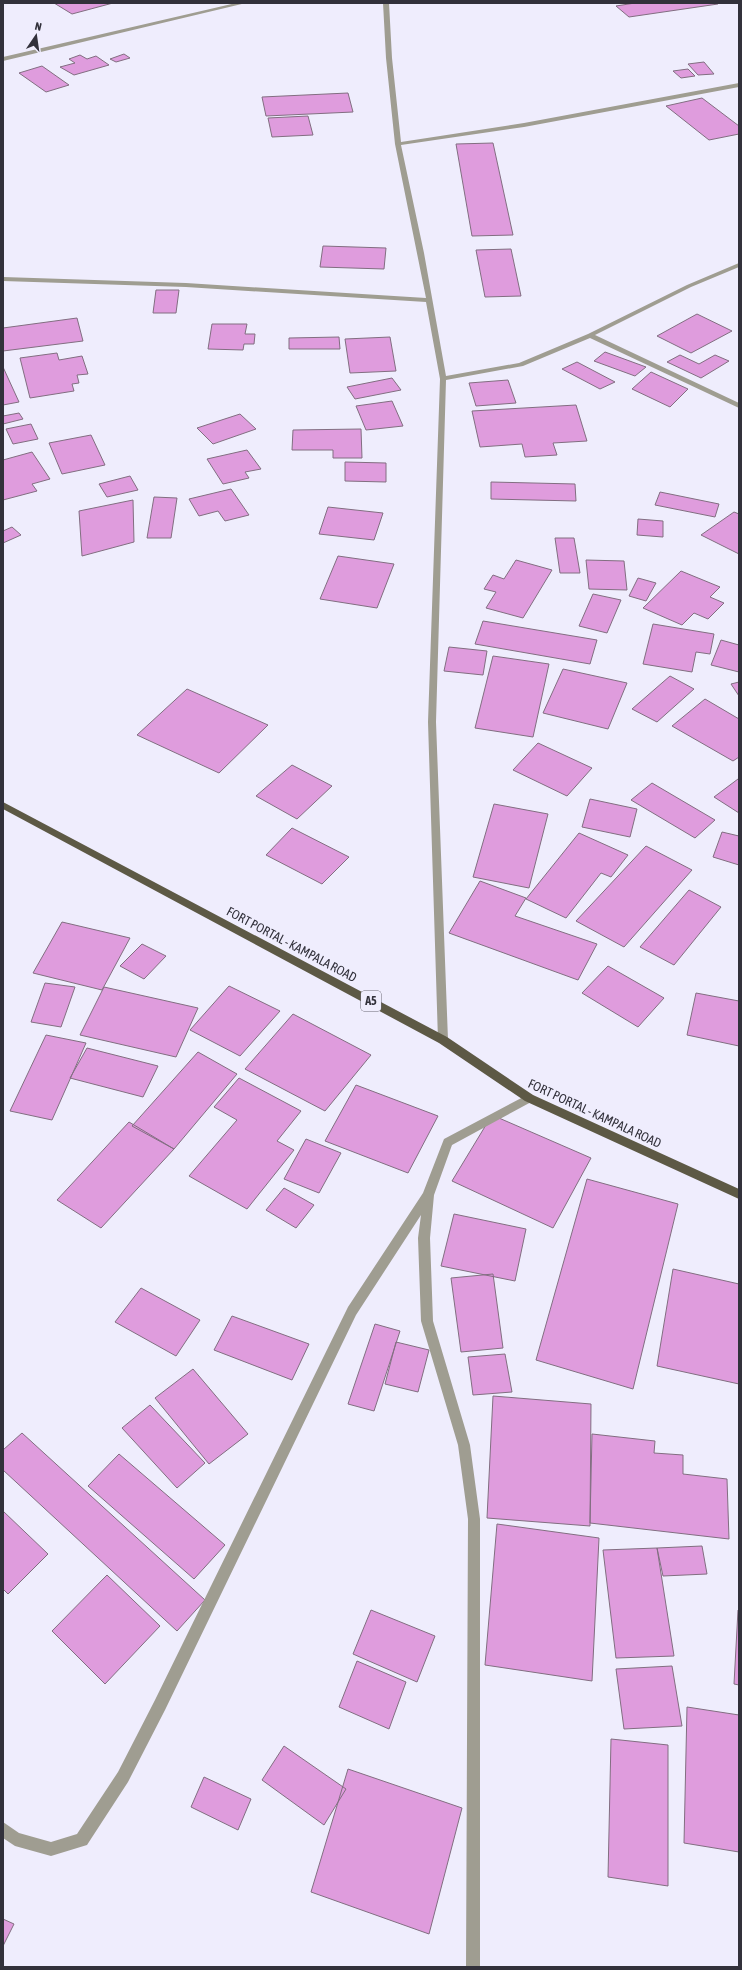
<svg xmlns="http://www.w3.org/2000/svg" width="742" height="1970" font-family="'Asap Condensed',sans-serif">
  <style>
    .building { fill: #df9cdd; stroke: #826e81 }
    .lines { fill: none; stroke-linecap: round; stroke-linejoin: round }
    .street { fill: #9f9d91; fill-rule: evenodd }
    .primary { fill: #5d5945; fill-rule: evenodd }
    .labels { text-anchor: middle; stroke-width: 3; stroke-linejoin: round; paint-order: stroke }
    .shield { fill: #efedfd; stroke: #6b6975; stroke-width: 1 }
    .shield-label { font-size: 12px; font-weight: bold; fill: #32313b }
    .street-label { font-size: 13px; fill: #32313b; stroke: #efedfd }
  </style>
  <rect width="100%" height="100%" fill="#efedfd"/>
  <path class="building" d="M54 3H113L72 14Z
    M635 3H717L718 4 629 17 616 6Z
    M124 54 130 58 116 62 110 59Z
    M80 55 87 59 96 56 109 65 74 75 60 67 75 63 69 59Z
    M704 62 714 74 698 75 688 64Z
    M42 66 69 85 46 92 19 73Z
    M688 69 695 76 681 78 673 71Z
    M348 93 353 112 266 116 262 97Z
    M702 98 739 126V134L709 140 666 106Z
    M308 116 313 135 272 137 268 118Z
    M493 143 513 235 472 236 456 144Z
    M323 246 386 248 384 269 320 267Z
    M511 249 521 296 485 297 476 250Z
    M156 290H179L176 313H153Z
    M697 314 732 331 691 353 657 336Z
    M77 318 83 341 3 351V328Z
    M212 324H247L245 334H255L254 344H244L243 350 208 349Z
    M339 337 340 349H289V338Z
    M390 337 396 371 350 373 345 339Z
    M605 352 646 367 635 376 594 361Z
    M57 353 59 360 82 356 88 374 77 375 79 383 72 384 74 391 30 398 20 358Z
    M680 355 699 364 715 355 729 361 701 378 667 362Z
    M577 362 615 382 600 389 562 369Z
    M3 367 19 402 3 405Z
    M651 372 688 389 670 407 632 389Z
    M392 378 401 390 355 399 347 387Z
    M508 380 516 403 476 406 469 383Z
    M392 401 403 426 366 430 356 406Z
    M576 405 587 441 553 443 557 455 525 457 522 444 480 447 472 411Z
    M19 413 23 419 3 424V416Z
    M240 414 256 429 213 444 197 428Z
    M31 424 38 439 13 444 6 429Z
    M361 429 362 458H333V450H292L293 430Z
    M91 435 105 465 62 474 49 443Z
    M247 450 261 469 245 472 249 478 223 484 207 459Z
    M32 452 50 479 32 484 37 491 3 500V460Z
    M345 462 386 463V482L345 481Z
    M130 476 138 490 107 497 99 484Z
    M491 482 575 484 576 501 491 499Z
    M231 489 249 515 225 521 218 511 199 516 189 499Z
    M660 492 719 504 715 517 655 505Z
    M154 497 177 498 171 538H147Z
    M133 500 134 542 82 556 79 511Z
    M328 507 383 513 374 540 319 534Z
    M734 512 739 514V554L701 535Z
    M638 519 663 521V537L637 535Z
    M12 527 21 535 3 543V531Z
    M555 538H574L580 573H560Z
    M338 556 394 564 377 608 320 599Z
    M516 560 552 570 523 618 486 608 496 592 484 589 493 575 504 579Z
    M586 560 624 561 627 590 589 589Z
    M681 571 720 587 710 597 724 603 708 619 694 613 682 625 643 608Z
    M638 578 656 583 646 601 629 596Z
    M593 594 621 600 607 633 579 626Z
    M483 621 597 640 590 664 475 644Z
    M653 624 714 634 710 654 696 652 692 672 643 664Z
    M721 640 739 645V672L711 665Z
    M449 647 487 651 483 675 444 671Z
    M493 656 549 664 533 737 475 728Z
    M563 669 627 683 608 729 543 713Z
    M670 676 694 689 657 722 632 709Z
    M739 682V696L731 684Z
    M187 689 268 725 219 773 137 735Z
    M705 699 739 719V757L733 761 672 726Z
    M538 743 592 768 567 796 513 770Z
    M292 765 332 786 297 819 256 796Z
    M738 779 739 780V813L714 797Z
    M652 783 715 820 695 838 631 800Z
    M590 799 637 809 630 837 582 827Z
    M494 804 548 814 529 888 473 877Z
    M292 828 349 857 322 884 266 855Z
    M722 832 739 836V865L713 857Z
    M579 833 628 855 611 877 601 873 566 918 526 899Z
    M646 846 692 870 624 947 576 921Z
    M480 881 526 898 515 916 597 944 578 980 449 933Z
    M689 890 721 907 674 965 640 947Z
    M62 922 130 938 102 990 33 973Z
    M142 944 166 956 144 979 120 966Z
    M608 966 664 998 638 1027 582 993Z
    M45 983 75 987 61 1027 31 1022Z
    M229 986 280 1011 240 1056 190 1030Z
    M104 987 198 1008 176 1057 80 1035Z
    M696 993 739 1001V1046L687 1035Z
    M293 1014 371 1055 325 1111 245 1069Z
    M46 1035 86 1043 52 1120 10 1111Z
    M87 1048 158 1066 143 1097 70 1078Z
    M198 1052 237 1074 174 1149 132 1126Z
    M239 1078 301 1111 277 1141 294 1150 247 1209 189 1176 237 1120 214 1107Z
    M356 1085 438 1116 408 1173 325 1141Z
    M492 1115 591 1158 553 1228 452 1181Z
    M129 1122 174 1149 101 1228 57 1200Z
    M306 1139 341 1153 319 1193 284 1179Z
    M587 1179 678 1204 633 1389 536 1360Z
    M284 1188 314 1205 296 1228 266 1210Z
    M454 1214 526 1229 515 1281 441 1266Z
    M673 1269 739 1284V1384L657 1366Z
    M493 1274 503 1348 461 1352 451 1278Z
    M141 1288 200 1320 176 1356 115 1322Z
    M232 1316 309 1344 292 1380 214 1350Z
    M375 1324 400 1331 374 1411 348 1404Z
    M396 1342 429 1350 418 1392 385 1384Z
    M505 1354 512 1392 473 1395 468 1357Z
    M193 1369 248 1434 209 1464 155 1398Z
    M493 1396 591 1404 590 1526 487 1518Z
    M150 1405 205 1463 177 1488 122 1428Z
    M22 1433 205 1600 177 1631 3 1470V1450Z
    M592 1434 655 1441 654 1453 683 1455V1474L727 1479 729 1539 590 1523Z
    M119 1454 225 1545 194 1579 88 1486Z
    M3 1511 48 1554 8 1594 3 1589Z
    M497 1524 599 1538 592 1681 485 1665Z
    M702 1546 707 1574 663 1576 657 1548Z
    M657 1548 674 1656 616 1658 603 1550Z
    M107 1575 160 1626 105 1684 52 1631Z
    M371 1610 435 1636 417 1682 353 1654Z
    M738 1610H739V1685L734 1684Z
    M357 1661 406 1682 389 1729 339 1707Z
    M672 1666 682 1726 624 1729 616 1669Z
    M687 1707 739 1715V1852L684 1843Z
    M611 1739 668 1745V1886L608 1877Z
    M284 1746 346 1789 324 1825 262 1780Z
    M348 1769 462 1808 429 1934 311 1892Z
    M204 1777 251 1799 238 1830 191 1807Z
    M3 1919 14 1924 3 1946Z"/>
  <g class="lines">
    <path class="street" d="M236 3H246L3 61V57Z
      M383 3H389L392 58 401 142 524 123 739 83V87L524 127 401 145 424 253 446 376 519 363 588 334 687 285 739 263V267L691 287 595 335 739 403V408L590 338 523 366 446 380 436 722 448 1040 447 1043H439L438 1040 428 722 440 379 426 302 186 287 3 281V277L186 283 426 298 395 144 386 58Z
      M529 1094 533 1095 534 1098 533 1101 452 1145 434 1195 430 1238 433 1321 470 1445 480 1519V1967H466L468 1519 458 1445 421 1321 418 1238 421 1215 356 1315 165 1710 128 1782 87 1845 51 1856 15 1846 3 1838V1822L19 1833 51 1842 77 1834 118 1772 155 1700 348 1307 423 1193 444 1139Z"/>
    <path class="primary" d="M3 802 447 1037 533 1095 739 1189V1199L525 1101 439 1043 3 809Z"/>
  </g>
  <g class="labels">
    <rect class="shield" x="361" y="991" width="20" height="20" rx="3"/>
    <g class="shield-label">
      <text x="371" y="1005">A5</text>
    </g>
    <g class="street-label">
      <text transform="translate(292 944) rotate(28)" y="5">FORT PORTAL - KAMPALA ROAD</text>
      <text transform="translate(595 1113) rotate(25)" y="5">FORT PORTAL - KAMPALA ROAD</text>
    </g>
  </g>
  <rect width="742" height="1970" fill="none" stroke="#32313b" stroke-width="8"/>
  <g transform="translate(36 36) rotate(13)" stroke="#efedfd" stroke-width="3" paint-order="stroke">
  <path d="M0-3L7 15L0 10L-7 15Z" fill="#32313b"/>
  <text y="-6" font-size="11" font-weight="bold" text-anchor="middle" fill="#32313b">N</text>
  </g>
</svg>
